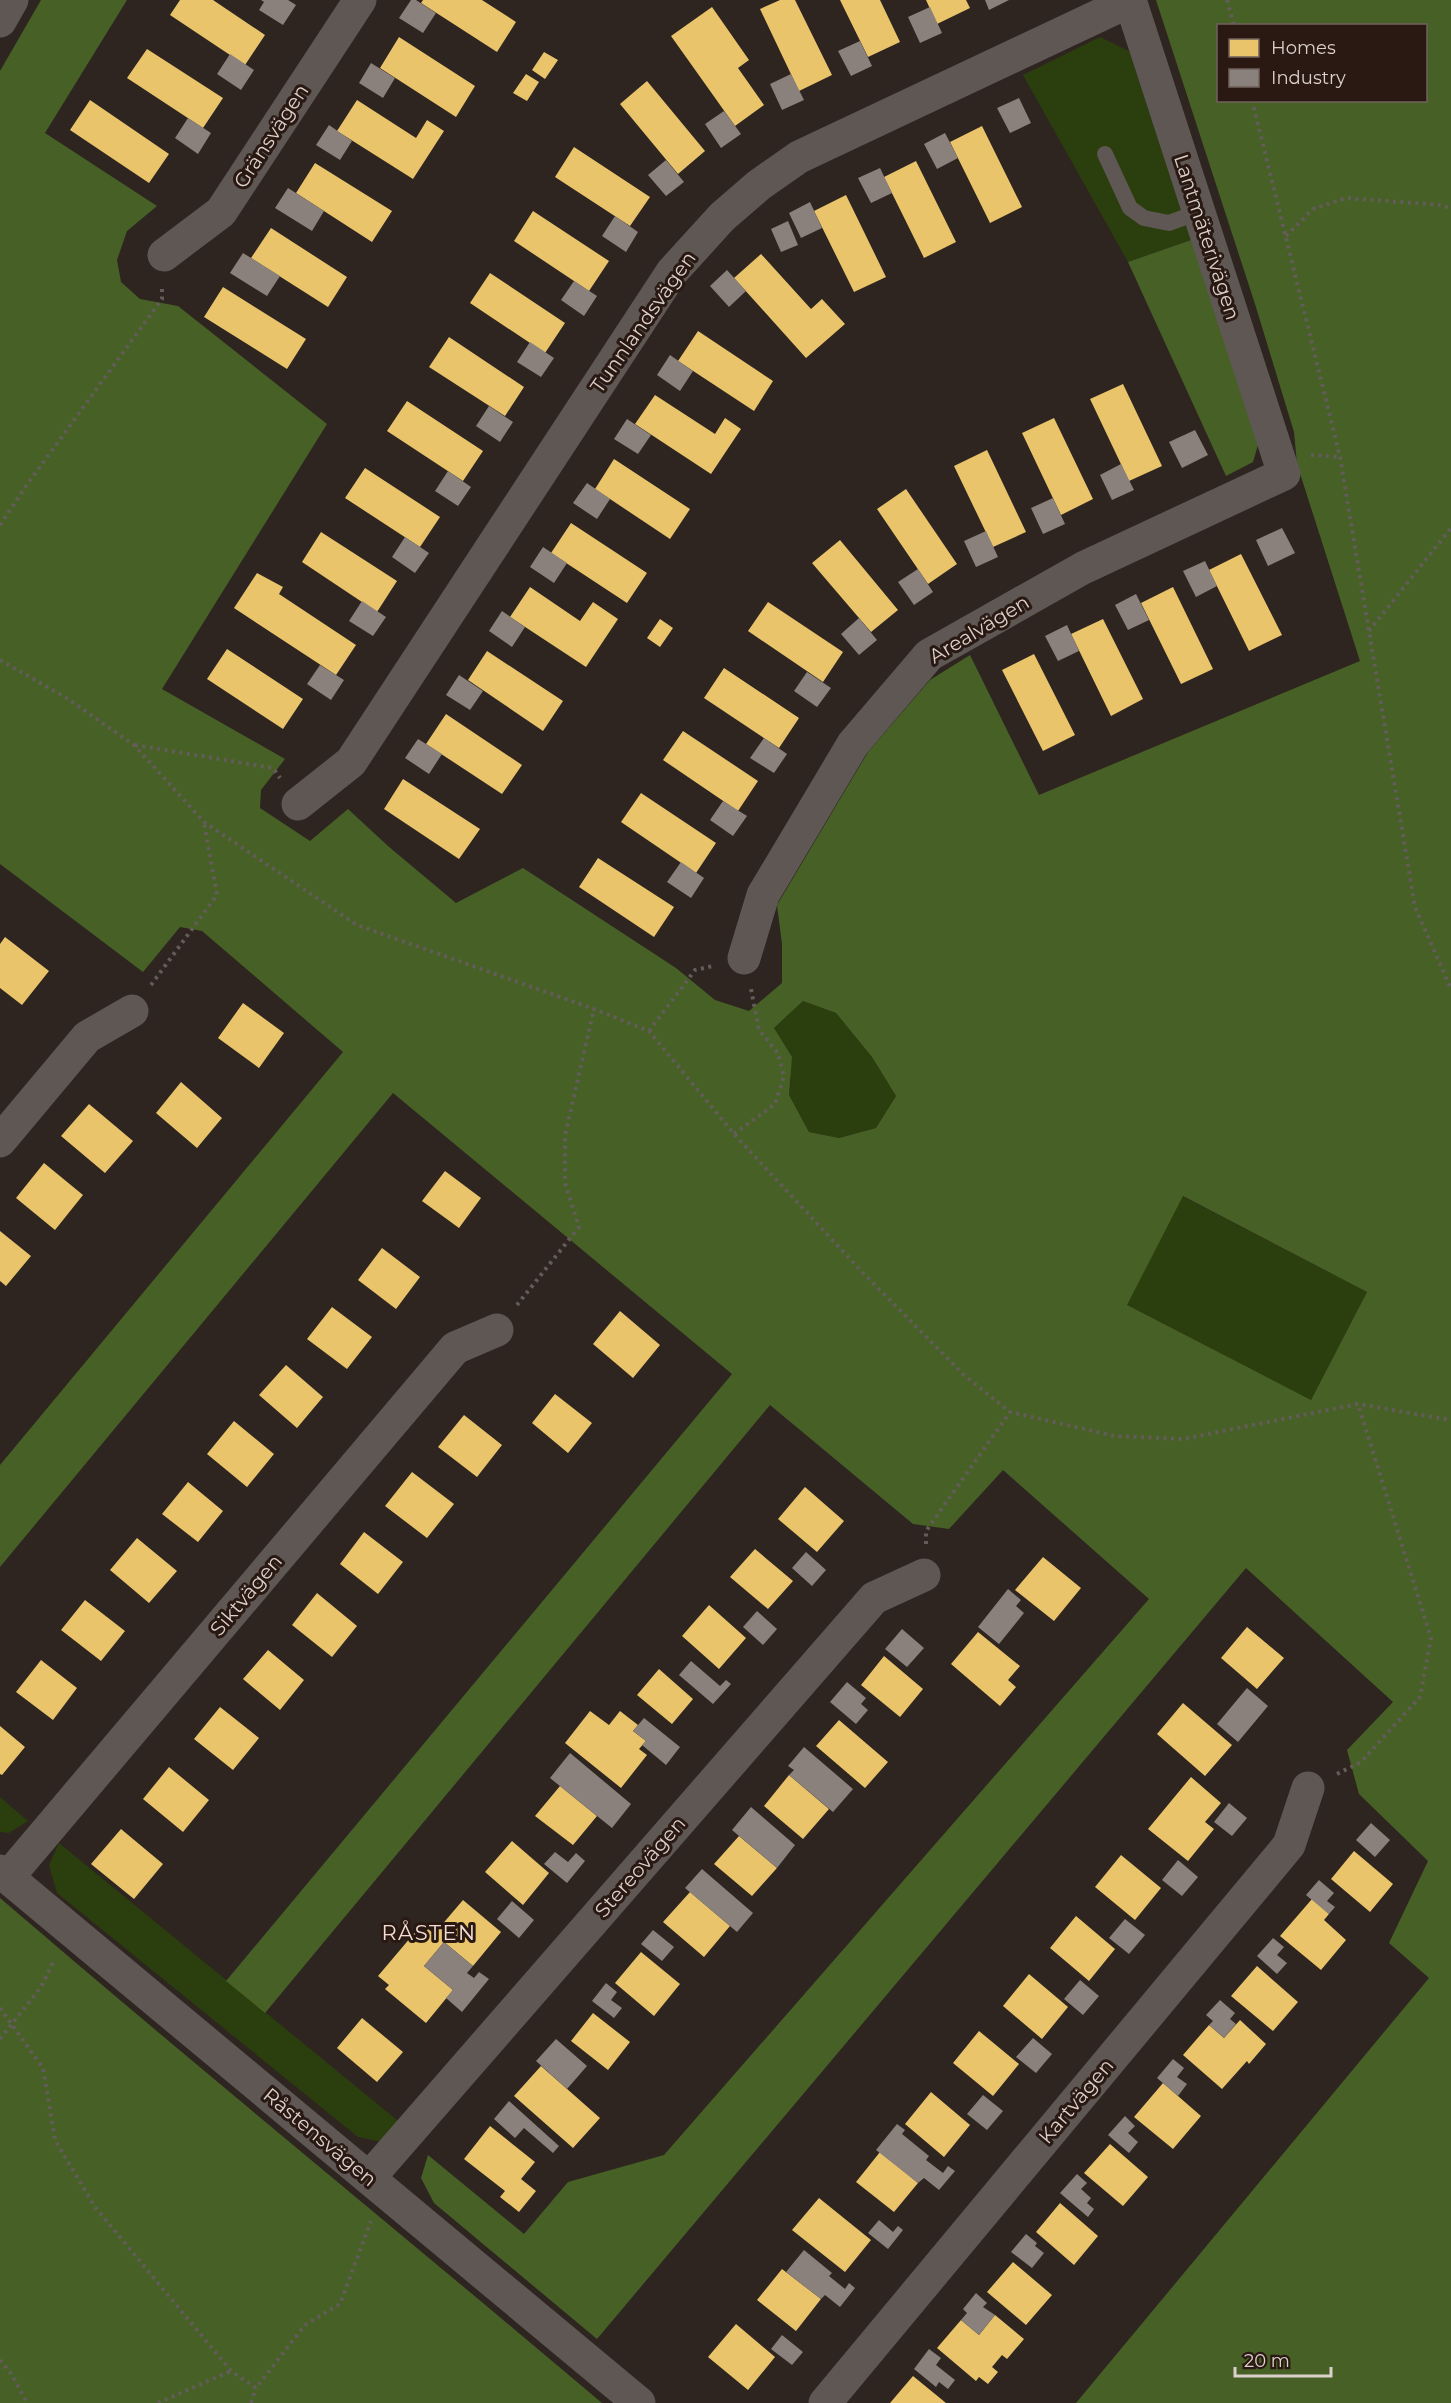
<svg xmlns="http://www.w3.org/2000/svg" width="1451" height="2403" font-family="Montserrat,sans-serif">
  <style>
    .green { fill: #2b3e0d }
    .forest { fill: #476026; fill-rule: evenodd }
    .homes { fill: #e9c46a }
    .industry { fill: #8a817c }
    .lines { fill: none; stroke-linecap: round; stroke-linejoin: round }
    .path { stroke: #635c59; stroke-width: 4; stroke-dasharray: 3 4.5; stroke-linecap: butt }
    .service { stroke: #5e5754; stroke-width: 16 }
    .minor { stroke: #5e5754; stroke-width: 33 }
    .labels { text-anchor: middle; stroke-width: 6; stroke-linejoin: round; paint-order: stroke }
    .street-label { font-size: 20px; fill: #dbd0cb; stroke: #291912 }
    .neighbourhood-label { font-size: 21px; letter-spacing: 1.5px; fill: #f3ddd3; stroke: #291912 }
  </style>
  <rect width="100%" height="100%" fill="#2e2521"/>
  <path class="green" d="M1100 37 1129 51 1191 240 1128 262 1023 75Z
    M803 1001 836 1013 872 1057 896 1096 876 1128 839 1138 809 1132 789 1095 791 1079 774 1028Z
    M1182 1196 1367 1292 1311 1400 1126 1305Z
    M0 1797 28 1821 9 1833 0 1832Z
    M59 1843 403 2125 382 2142 358 2137 57 1893 49 1865Z"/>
  <path class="forest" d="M41 0H127L45 133 157 206 127 231 117 260 121 282 140 299 178 306 327 424 162 689 285 759 261 790 260 808 310 841 348 809 388 846 456 903 523 868 676 968 715 1000 749 1011 782 983V944L777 905 868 752 930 680 970 655 1039 795 1360 661 1297 464 1294 432 1255 304 1156 0H1451V2403H1076L1429 1978 1389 1943 1428 1861 1359 1794 1347 1750 1393 1702 1246 1568 597 2339 434 2203 421 2178 428 2155 524 2234 568 2182 664 2155 1149 1599 1003 1470 949 1529 913 1524 770 1405 265 2013 226 1981 732 1374 393 1093 0 1567V1465L343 1052 202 931 180 927 143 972 0 864V71ZM1218 26H1426V100H1218ZM803 1001 836 1013 872 1057 896 1096 876 1128 839 1138 809 1132 789 1095 792 1057 774 1028ZM1183 1196 1367 1292 1311 1400 1127 1305Z
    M1191 240 1260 438 1253 462 1226 476 1128 262Z
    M0 1898C199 2069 402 2234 602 2403H0Z"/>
  <path class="homes" d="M180 0H213L265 35 245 65 170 15Z
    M423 0H482L516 22 497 52 421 3Z
    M780 0H795L832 75 799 91 760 9Z
    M840 0H880L900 42 868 57Z
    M926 0H966L970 8 937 24Z
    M712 7 749 60 738 68 764 105 735 126 671 36Z
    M399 37 475 86 456 117 380 68Z
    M147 49 223 98 203 128 127 78Z
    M544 52 558 60 545 79 532 70Z
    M526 74 539 82 527 101 513 93Z
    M647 81 705 151 678 174 620 104Z
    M90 100 169 154 149 183 70 130Z
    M357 100 416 138 427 120 444 131 413 179 337 131Z
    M982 126 1022 207 990 223 950 142Z
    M574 147 650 197 630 226 555 177Z
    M916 161 956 242 924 258 884 177Z
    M315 163 392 211 372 242 296 193Z
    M846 195 886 277 854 292 814 211Z
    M533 211 609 261 589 291 514 241Z
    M271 228 347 277 328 307 251 258Z
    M761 254 811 309 822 299 845 324 806 358 734 278Z
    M490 273 565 323 545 353 470 303Z
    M223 287 306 339 287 369 204 317Z
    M698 331 773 381 754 411 678 361Z
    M449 337 524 387 505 416 429 367Z
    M1123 384 1162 466 1129 481 1090 399Z
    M655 395 715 434 725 418 741 429 711 474 635 424Z
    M407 401 483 451 463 481 387 431Z
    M1054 418 1093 499 1061 515 1022 433Z
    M987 450 1026 532 993 547 954 466Z
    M614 459 690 509 670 539 595 489Z
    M365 468 440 517 420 547 345 498Z
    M906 489 957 564 928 584 877 509Z
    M571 523 647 573 627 603 551 553Z
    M321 532 397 581 377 612 302 562Z
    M840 540 898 610 871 632 812 563Z
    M1241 554 1282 635 1249 651 1209 570Z
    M257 573 283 587 279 594 356 645 336 675 234 608Z
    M530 587 580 621 593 602 618 619 586 667 510 617Z
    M1173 587 1213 669 1181 684 1141 603Z
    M768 602 843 652 823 682 748 631Z
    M660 619 673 628 660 647 647 638Z
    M1103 619 1143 699 1111 716 1071 634Z
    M227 649 303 699 283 729 207 679Z
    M487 651 563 701 543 731 468 680Z
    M1034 654 1075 735 1043 751 1002 670Z
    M724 668 799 718 779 748 704 698Z
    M446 714 522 765 502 794 426 744Z
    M683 731 758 781 738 811 663 760Z
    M403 779 480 829 459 859 384 809Z
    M641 793 716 843 696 873 621 822Z
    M598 858 674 907 654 937 579 887Z
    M5 937 49 971 22 1005 0 988V944Z
    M243 1003 284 1033 259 1068 218 1038Z
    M181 1082 222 1118 197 1148 156 1113Z
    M89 1104 133 1141 105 1173 61 1136Z
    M44 1163 83 1195 55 1230 16 1198Z
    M445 1171 481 1198 459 1228 422 1201Z
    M0 1231 31 1256 6 1286 0 1281Z
    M382 1248 420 1277 396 1309 358 1280Z
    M332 1307 372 1337 347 1369 307 1339Z
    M620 1311 660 1345 633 1378 593 1344Z
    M286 1365 323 1397 297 1428 259 1395Z
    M555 1394 592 1423 568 1453 532 1423Z
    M464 1415 502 1445 477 1477 438 1447Z
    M234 1421 274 1454 247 1487 207 1454Z
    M412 1472 454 1504 427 1538 385 1506Z
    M188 1482 223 1511 198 1542 162 1514Z
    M805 1487 844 1521 817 1552 778 1519Z
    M364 1532 403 1562 378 1594 340 1564Z
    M137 1538 177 1571 149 1603 110 1570Z
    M755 1549 793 1581 768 1609 730 1577Z
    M1043 1557 1081 1588 1054 1621 1015 1590Z
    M317 1593 357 1626 332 1657 292 1625Z
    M85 1600 125 1631 101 1661 61 1630Z
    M709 1605 746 1638 719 1669 682 1636Z
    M1247 1627 1284 1658 1257 1689 1221 1658Z
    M978 1632 1020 1666 1008 1680 1016 1687 1000 1706 951 1664Z
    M268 1650 304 1680 280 1710 243 1679Z
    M884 1656 923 1689 900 1717 861 1685Z
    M41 1660 77 1688 53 1720 16 1692Z
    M659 1669 693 1699 672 1724 637 1695Z
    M1183 1703 1232 1745 1205 1776 1157 1734Z
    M220 1707 259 1738 233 1770 194 1739Z
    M590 1711 609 1725 620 1711 638 1725 633 1731 646 1741 639 1749 647 1755 621 1788 565 1743Z
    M839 1720 888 1762 865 1788 816 1746Z
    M0 1726 25 1747 2 1775 0 1774Z
    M169 1767 209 1800 183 1832 143 1799Z
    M789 1775 829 1809 803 1839 764 1806Z
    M1191 1777 1221 1803 1205 1822 1214 1829 1188 1861 1148 1829Z
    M560 1786 597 1816 573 1845 535 1816Z
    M121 1829 163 1864 134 1899 91 1864Z
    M739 1836 777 1868 752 1896 714 1864Z
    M512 1841 549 1873 523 1905 485 1872Z
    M1354 1851 1393 1884 1370 1912 1331 1879Z
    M1121 1855 1161 1888 1135 1920 1095 1887Z
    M690 1892 730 1926 704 1957 663 1922Z
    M1312 1899 1329 1914 1324 1920 1346 1940 1321 1970 1280 1936Z
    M463 1900 501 1932 473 1966 444 1942 424 1966 453 1990 426 2023 385 1989 389 1985 378 1976 422 1924 434 1934Z
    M1076 1916 1115 1949 1089 1981 1050 1948Z
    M641 1952 680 1984 654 2016 615 1983Z
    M1257 1966 1298 2002 1273 2031 1231 1996Z
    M1029 1974 1068 2007 1042 2039 1003 2006Z
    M593 2013 630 2042 608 2070 571 2041Z
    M362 2018 403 2052 377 2082 337 2048Z
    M1240 2020 1266 2044 1249 2064 1247 2061 1222 2089 1183 2055 1209 2025 1224 2038Z
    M979 2031 1019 2064 993 2096 953 2063Z
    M541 2066 600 2118 573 2148 514 2096Z
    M1163 2083 1201 2116 1173 2149 1134 2117Z
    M931 2092 970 2125 944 2157 905 2124Z
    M490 2126 535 2162 521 2179 536 2191 519 2212 500 2197 505 2191 464 2159Z
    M1110 2144 1148 2177 1123 2206 1084 2173Z
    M880 2152 918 2183 894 2212 856 2182Z
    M819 2198 871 2240 845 2272 792 2230Z
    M1060 2203 1098 2236 1074 2265 1036 2232Z
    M1013 2262 1052 2295 1026 2325 987 2292Z
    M782 2269 821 2299 796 2331 757 2300Z
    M995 2315 1024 2339 1007 2359 1002 2355 992 2367 998 2372 988 2384 979 2377 976 2381 937 2348 961 2320 979 2335Z
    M736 2324 775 2357 748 2390 708 2357Z
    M913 2376 946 2403H890Z"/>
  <path class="industry" d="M261 0H288L296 5 283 25 259 10 264 2Z
    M411 0H416L436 13 423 33 399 18Z
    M985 0H1009L989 10Z
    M930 7 942 33 920 43 908 17Z
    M860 41 872 66 851 76 838 51Z
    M230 54 254 70 241 90 217 74Z
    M371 63 395 78 383 98 359 83Z
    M791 74 804 100 782 110 770 84Z
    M1019 98 1031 123 1010 133 997 108Z
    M724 111 741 134 721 148 705 124Z
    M188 118 211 133 198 154 175 138Z
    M329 125 352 141 340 160 316 145Z
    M945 133 958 158 937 169 924 144Z
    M666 160 684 182 666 196 648 175Z
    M880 168 892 193 871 203 858 178Z
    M288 188 324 211 312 231 275 208Z
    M810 202 822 228 801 238 789 213Z
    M615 216 638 232 626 252 602 236Z
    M788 221 798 245 781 252 771 229Z
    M243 253 280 276 267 296 230 273Z
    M727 270 746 291 729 307 710 286Z
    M574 281 597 296 584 316 561 300Z
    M530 342 554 358 541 377 517 362Z
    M670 355 693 371 680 391 657 375Z
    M489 406 513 422 500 442 476 426Z
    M627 419 651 435 638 454 614 439Z
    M1195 430 1208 455 1182 468 1169 442Z
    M1121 464 1134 490 1112 500 1100 475Z
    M448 471 471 487 458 506 435 491Z
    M587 483 610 499 597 519 573 503Z
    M1053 498 1065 524 1043 534 1031 508Z
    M1282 528 1295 553 1268 566 1256 540Z
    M986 531 998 557 976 567 964 541Z
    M405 537 429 553 415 573 392 557Z
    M543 547 567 563 554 583 530 567Z
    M1205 561 1217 586 1196 597 1183 571Z
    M918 569 933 592 914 605 898 582Z
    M1136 594 1149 620 1128 630 1115 605Z
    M362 601 386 617 373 636 349 621Z
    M502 611 525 627 512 647 489 631Z
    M859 618 877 640 859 655 841 634Z
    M1067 625 1079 651 1058 661 1045 636Z
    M320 665 344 680 331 700 307 684Z
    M807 672 831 688 817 707 794 691Z
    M459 675 483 691 470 710 446 695Z
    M764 738 787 754 774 773 750 758Z
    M418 739 442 754 429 774 405 758Z
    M723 801 747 816 733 836 710 820Z
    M681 862 704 878 691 898 667 882Z
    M806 1552 826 1570 812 1586 792 1568Z
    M1008 1589 1021 1600 1016 1606 1024 1613 999 1644 978 1627Z
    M757 1611 777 1629 763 1645 743 1627Z
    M902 1629 924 1648 907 1667 885 1649Z
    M691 1661 720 1686 726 1680 731 1684 713 1704 679 1675Z
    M847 1682 866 1698 861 1704 868 1710 856 1724 830 1702Z
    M1247 1688 1268 1706 1238 1742 1217 1724Z
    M644 1718 680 1747 666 1765 642 1745 646 1741 633 1731Z
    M804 1747 853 1789 833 1812 789 1775 794 1770 788 1766Z
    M570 1753 631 1804 612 1828 550 1778Z
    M1229 1803 1247 1818 1232 1836 1214 1822Z
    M751 1807 795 1845 777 1868 732 1830Z
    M1371 1823 1390 1840 1375 1857 1356 1840Z
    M555 1852 568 1862 576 1853 585 1861 567 1883 544 1864Z
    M1178 1860 1198 1877 1182 1896 1162 1880Z
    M702 1869 753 1913 737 1932 685 1888Z
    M1319 1880 1334 1893 1327 1901 1335 1907 1329 1914 1306 1895Z
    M512 1901 534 1920 519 1938 497 1919Z
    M1125 1919 1145 1935 1129 1954 1109 1938Z
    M653 1930 674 1947 662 1961 641 1944Z
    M1273 1938 1284 1947 1277 1955 1287 1963 1277 1974 1257 1956Z
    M444 1942 473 1966 467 1973 474 1978 479 1972 489 1979 462 2012 446 1998 453 1990 424 1966Z
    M1080 1980 1099 1996 1083 2015 1064 1999Z
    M606 1983 617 1992 611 2000 622 2008 614 2018 592 2001Z
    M1220 2000 1235 2013 1230 2019 1236 2024 1224 2038 1209 2025 1213 2021 1206 2015Z
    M1033 2038 1052 2054 1036 2073 1016 2057Z
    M556 2039 587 2066 567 2089 536 2061Z
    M1173 2059 1184 2068 1177 2077 1187 2084 1178 2096 1157 2078Z
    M983 2095 1003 2111 987 2130 967 2114Z
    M509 2101 559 2146 553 2153 524 2128 515 2138 494 2119Z
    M1125 2116 1135 2126 1128 2133 1138 2142 1129 2153 1108 2135Z
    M897 2124 905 2130 902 2134 929 2156 926 2160 943 2173 948 2166 955 2171 939 2190 924 2178 918 2183 876 2150Z
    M1077 2174 1087 2183 1081 2189 1091 2198 1087 2203 1094 2209 1088 2217 1060 2193Z
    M879 2220 893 2232 898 2226 903 2230 888 2249 868 2233Z
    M1026 2234 1037 2243 1035 2246 1044 2253 1032 2268 1011 2252Z
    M804 2250 832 2273 829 2276 845 2289 849 2283 855 2288 840 2307 825 2295 821 2299 786 2272Z
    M976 2293 987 2303 983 2307 995 2315 979 2335 961 2320 967 2313 963 2309Z
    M782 2335 803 2352 792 2365 771 2349Z
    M929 2349 941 2358 936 2365 955 2380 948 2389 939 2382 936 2387 914 2369Z"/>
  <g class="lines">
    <path class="path" d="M1227 0 1234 26
      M1252 100 1340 457 1415 907 1451 989
      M1286 236 1313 209 1346 198 1442 205 1451 209
      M1311 455 1340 457
      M0 525 26 486 162 299V287
      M1369 631 1451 528
      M0 660 65 697 134 745 204 822 357 925 594 1009 649 1031 734 1134 865 1275 964 1375 1010 1412 1115 1436 1183 1439 1358 1404 1451 1420
      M135 745 273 768 280 778
      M151 985 217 895 204 823
      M649 1031 695 970 713 966
      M734 1134 775 1104 784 1076 778 1053 759 1030 751 989
      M517 1305 579 1227 565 1183V1135L594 1009
      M926 1544V1531L1010 1412
      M1337 1774 1361 1762 1420 1697 1431 1638 1358 1404
      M0 2008 43 2068 55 2140 95 2207 231 2371 256 2388 305 2325 340 2304 371 2221
      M0 2039 41 1987 55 1959
      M0 2360 12 2375 27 2403
      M158 2403 231 2371
      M251 2403 256 2388"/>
    <path class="service" d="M1105 154 1130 208 1144 218 1169 223 1199 212"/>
    <path class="minor" d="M0 21 12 0
      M164 255 221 212 360 0
      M298 804 351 762 672 272 722 217 759 185 799 157 1130 1
      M744 958 763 895 853 744 929 655 1083 568 1284 474 1130 0
      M0 1141 87 1037 132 1011
      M0 1871 639 2403
      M8 1877 455 1348 497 1330
      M369 2178 874 1598 924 1575
      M825 2403 1289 1845 1308 1788"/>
  </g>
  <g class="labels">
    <g class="street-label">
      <text transform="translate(271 136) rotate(-57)" y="7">Gränsvägen</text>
      <text transform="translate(1207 237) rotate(72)" y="7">Lantmäterivägen</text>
      <text transform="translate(643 322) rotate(-55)" y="7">Tunnlandsvägen</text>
      <text transform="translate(979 629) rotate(-31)" y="7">Arealvägen</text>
      <text transform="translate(246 1595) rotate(-50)" y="7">Siktvägen</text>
      <text transform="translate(640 1867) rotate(-49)" y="7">Stereovägen</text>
      <text transform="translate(1076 2101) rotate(-50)" y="7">Kartvägen</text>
      <text transform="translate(320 2137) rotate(40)" y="7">Råstensvägen</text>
    </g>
    <g class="neighbourhood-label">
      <text x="429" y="1940">RÅSTEN</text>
    </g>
  </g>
  <rect x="1217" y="24" width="210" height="78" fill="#291912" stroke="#70625c" stroke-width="1.5"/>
  <rect x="1229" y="39" width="30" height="18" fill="#e9c46a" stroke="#70625c" stroke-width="1.5"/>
  <text x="1271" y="54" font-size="18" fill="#dbd0cb">Homes</text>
  <rect x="1229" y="69" width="30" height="18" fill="#8a817c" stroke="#70625c" stroke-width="1.5"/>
  <text x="1271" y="84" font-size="18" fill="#dbd0cb">Industry</text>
  <path d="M1235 2367v9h96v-9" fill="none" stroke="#dbd0cb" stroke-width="3"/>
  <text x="1244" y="2367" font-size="18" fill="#dbd0cb" stroke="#291912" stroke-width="4.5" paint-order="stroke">20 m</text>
</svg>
